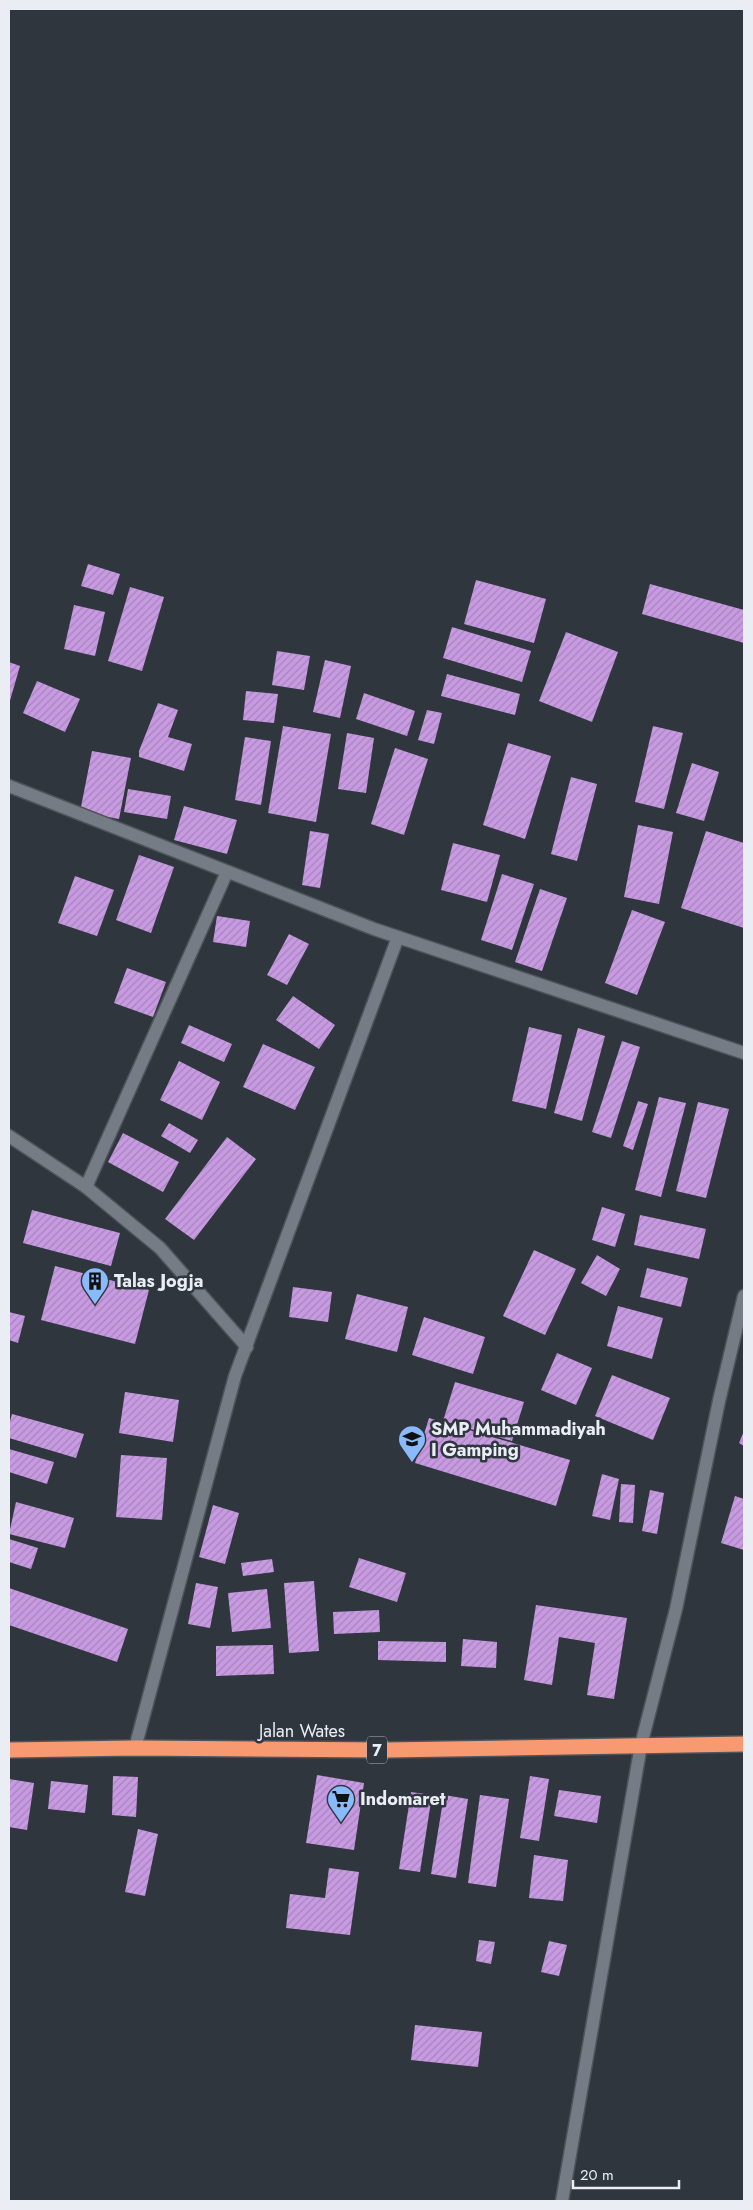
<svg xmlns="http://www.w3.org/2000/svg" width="753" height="2210" font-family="Jost,sans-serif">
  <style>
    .building { fill: url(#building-hatch) }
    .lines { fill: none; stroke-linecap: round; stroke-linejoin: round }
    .lane-casing { stroke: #4f545b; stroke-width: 15 }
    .street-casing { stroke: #4f545b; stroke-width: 15 }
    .secondary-casing { stroke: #4f545b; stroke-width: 15 }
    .highway-casing { stroke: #4f545b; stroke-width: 18 }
    .lane { stroke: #757c86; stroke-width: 12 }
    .street { stroke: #757c86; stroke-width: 12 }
    .secondary { stroke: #757c86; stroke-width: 12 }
    .highway { stroke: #f79a71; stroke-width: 15 }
    .labels { text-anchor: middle; stroke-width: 5; stroke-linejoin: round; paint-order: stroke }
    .shield { fill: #30363e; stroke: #b2b7bd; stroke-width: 1 }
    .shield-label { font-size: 16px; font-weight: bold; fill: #eaeef4 }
    .poi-label { font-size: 18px; font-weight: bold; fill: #eaeef4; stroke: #30363e; text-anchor: start }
    .street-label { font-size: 18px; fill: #eaeef4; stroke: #30363e }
  </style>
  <defs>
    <pattern id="building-hatch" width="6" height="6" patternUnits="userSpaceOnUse" patternTransform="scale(1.25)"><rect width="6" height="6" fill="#c79ae2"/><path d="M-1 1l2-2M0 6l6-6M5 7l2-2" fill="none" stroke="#a785bc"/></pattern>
  </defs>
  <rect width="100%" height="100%" fill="#30363e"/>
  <path class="building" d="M88 564 120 574 113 595 81 586Z
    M476 580 546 599 534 643 464 624Z
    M650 584 744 610V643L642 614Z
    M130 587 164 597 142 671 108 661Z
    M74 605 105 612 95 656 64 649Z
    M452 627 531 651 522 682 443 658Z
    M566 632 618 652 592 722 539 701Z
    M277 651 310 656 304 690 272 685Z
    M325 660 351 666 340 718 313 712Z
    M9 662 20 666 9 704Z
    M447 674 520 694 515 715 441 696Z
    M37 681 80 699 65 732 23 713Z
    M246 691 278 694 274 723 243 720Z
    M364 693 415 711 407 736 356 719Z
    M158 703 178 710 168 737 192 744 184 771 139 757V751Z
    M427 710 442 713 434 744 418 740Z
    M283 726 331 734 316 822 268 813Z
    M653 726 683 733 664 809 635 802Z
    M347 733 374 738 366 793 338 789Z
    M245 737 271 741 261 805 235 800Z
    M508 743 551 756 525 839 483 825Z
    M395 748 428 759 404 835 371 824Z
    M92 751 131 758 119 819 80 812Z
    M692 763 719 772 704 821 676 813Z
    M571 777 597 784 577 861 551 854Z
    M128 789 171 796 167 819 124 812Z
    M184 806 237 820 227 854 174 840Z
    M638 825 673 832 659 904 624 897Z
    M310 831 329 834 320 888 302 885Z
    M706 831 744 843V928L681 908Z
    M453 843 500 855 487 902 441 890Z
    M139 855 174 867 151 933 116 920Z
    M502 874 534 884 512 950 481 940Z
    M75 876 114 890 97 936 58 923Z
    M540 889 567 898 542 971 515 962Z
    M632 910 665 922 637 995 605 983Z
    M217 916 250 921 246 947 213 942Z
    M289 934 309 944 287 985 267 975Z
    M127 968 166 982 153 1017 114 1003Z
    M293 996 335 1025 319 1049 276 1020Z
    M189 1025 232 1044 224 1062 181 1043Z
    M529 1027 562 1035 546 1109 512 1101Z
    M578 1028 605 1036 582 1121 554 1113Z
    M622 1041 640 1047 611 1138 592 1132Z
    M263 1044 315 1067 295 1110 243 1087Z
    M179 1061 220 1082 202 1120 160 1100Z
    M659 1097 686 1103 661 1197 635 1190Z
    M638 1101 648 1104 633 1150 623 1146Z
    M698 1102 729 1109 706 1198 676 1191Z
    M169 1123 198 1140 190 1153 161 1136Z
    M123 1133 179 1162 163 1192 108 1162Z
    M227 1137 256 1159 194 1240 165 1219Z
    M602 1207 625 1214 615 1247 592 1240Z
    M32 1210 120 1233 111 1266 23 1243Z
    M640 1215 706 1229 699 1259 634 1245Z
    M534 1250 576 1269 545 1335 503 1316Z
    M597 1255 620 1269 606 1296 581 1283Z
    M55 1266 149 1290 135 1344 41 1320Z
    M647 1268 688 1278 681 1307 640 1297Z
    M293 1287 332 1292 328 1322 289 1317Z
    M357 1294 408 1307 397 1352 345 1339Z
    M618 1306 663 1318 652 1359 607 1346Z
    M9 1312 25 1316 18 1343 9 1340Z
    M424 1317 485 1337 473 1374 412 1355Z
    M557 1353 592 1368 576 1405 541 1390Z
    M612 1375 670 1398 653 1440 595 1416Z
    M455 1382 524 1402 512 1441 443 1421Z
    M125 1392 179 1400 173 1442 119 1433Z
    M12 1414 84 1434 76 1458 9 1438V1425Z
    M429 1418 570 1460 556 1506 415 1463Z
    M744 1431V1446L739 1443Z
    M9 1449 54 1462 47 1484 9 1472Z
    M121 1455 167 1458 162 1520 116 1517Z
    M602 1474 619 1479 610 1520 592 1516Z
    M621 1484 635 1485 633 1523 619 1522Z
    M650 1490 664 1493 657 1534 642 1531Z
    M735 1496 744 1499V1550L721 1543Z
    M16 1502 74 1518 65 1548 9 1534Z
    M213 1505 239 1513 225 1564 199 1557Z
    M9 1539 38 1548 31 1569 9 1562Z
    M359 1558 406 1573 397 1602 349 1587Z
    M272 1559 274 1572 243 1576 241 1563Z
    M314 1581 319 1651 289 1653 284 1583Z
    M196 1583 218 1587 210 1628 188 1624Z
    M9 1588 128 1629 117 1662 9 1625Z
    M267 1589 271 1628 232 1632 228 1593Z
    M536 1605 627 1618 614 1699 587 1695 595 1643 559 1637 552 1685 524 1680Z
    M379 1610 380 1632 334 1634 333 1612Z
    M463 1639 497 1642 496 1668 461 1666Z
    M378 1641 446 1642V1662L378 1660Z
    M273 1645 274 1674 216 1676V1646Z
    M317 1775 364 1783 354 1850 306 1843Z
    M113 1776 138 1777 136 1817 112 1815Z
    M530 1776 549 1779 539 1841 520 1838Z
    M9 1779 34 1783 27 1830 9 1827Z
    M51 1781 88 1785 85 1813 48 1809Z
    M559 1790 601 1796 597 1823 554 1816Z
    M411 1792 432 1795 420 1872 399 1869Z
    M444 1795 468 1799 456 1878 431 1874Z
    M480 1795 509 1799 496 1887 468 1883Z
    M138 1829 158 1834 145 1896 125 1892Z
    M534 1855 568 1860 563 1901 529 1898Z
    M329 1868 359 1872 350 1935 286 1928 290 1894 325 1898Z
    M479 1940 495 1942 491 1964 476 1961Z
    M549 1941 567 1945 559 1976 541 1972Z
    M415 2025 482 2032 478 2067 411 2060Z"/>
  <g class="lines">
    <g class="lane-casing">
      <path id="lane" d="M9 1136 86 1187 160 1248 247 1347
        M135 1748 235 1376 398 937"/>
    </g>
    <g class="street-casing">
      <path id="street" d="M9 786 374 929 744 1053
        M86 1187 227 872
        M562 2201 641 1745"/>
    </g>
    <g class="secondary-casing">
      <path id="secondary" d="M641 1745 676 1609 719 1401 744 1296"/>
    </g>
    <g class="highway-casing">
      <path id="highway" d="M9 1750 135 1748 387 1750 744 1744"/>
    </g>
    <use href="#lane" class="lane"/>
    <use href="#street" class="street"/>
    <use href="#secondary" class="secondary"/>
    <use href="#highway" class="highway"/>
  </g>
  <defs>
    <g id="building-pin" transform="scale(1.4375)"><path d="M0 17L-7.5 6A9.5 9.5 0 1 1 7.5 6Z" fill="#89bafc" stroke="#30363e"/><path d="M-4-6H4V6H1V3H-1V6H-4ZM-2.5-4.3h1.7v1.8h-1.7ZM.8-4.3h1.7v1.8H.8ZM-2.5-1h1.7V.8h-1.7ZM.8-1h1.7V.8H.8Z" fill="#111"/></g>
    <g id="school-pin" transform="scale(1.4375)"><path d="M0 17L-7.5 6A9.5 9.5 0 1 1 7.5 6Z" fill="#89bafc" stroke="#30363e"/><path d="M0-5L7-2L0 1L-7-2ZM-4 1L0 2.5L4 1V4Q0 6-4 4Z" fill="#111"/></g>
    <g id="supermarket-pin" transform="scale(1.4375)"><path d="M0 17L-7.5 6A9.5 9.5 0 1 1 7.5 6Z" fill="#89bafc" stroke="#30363e"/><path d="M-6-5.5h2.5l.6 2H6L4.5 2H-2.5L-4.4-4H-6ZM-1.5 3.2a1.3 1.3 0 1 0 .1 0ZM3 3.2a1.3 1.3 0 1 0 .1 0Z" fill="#111"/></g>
  </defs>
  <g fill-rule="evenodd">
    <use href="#building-pin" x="95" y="1281"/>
    <use href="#school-pin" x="412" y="1439"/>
    <use href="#supermarket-pin" x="341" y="1799"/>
  </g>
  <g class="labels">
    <rect class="shield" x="367" y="1736.5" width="20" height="27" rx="4"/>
    <g class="shield-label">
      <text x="377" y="1756">7</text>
    </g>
    <g class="poi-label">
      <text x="114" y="1287">Talas Jogja</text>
      <text x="431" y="1435">SMP Muhammadiyah<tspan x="431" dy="21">I Gamping</tspan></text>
      <text x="360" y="1805">Indomaret</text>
    </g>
    <g class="street-label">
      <text x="302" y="1737">Jalan Wates</text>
    </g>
  </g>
  <rect width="753" height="2210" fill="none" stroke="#eaeef4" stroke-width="20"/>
  <path d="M573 2180v8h106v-8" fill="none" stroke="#eaeef4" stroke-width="2.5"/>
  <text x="580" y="2180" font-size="15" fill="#eaeef4" stroke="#30363e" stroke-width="4" paint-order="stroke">20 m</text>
</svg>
